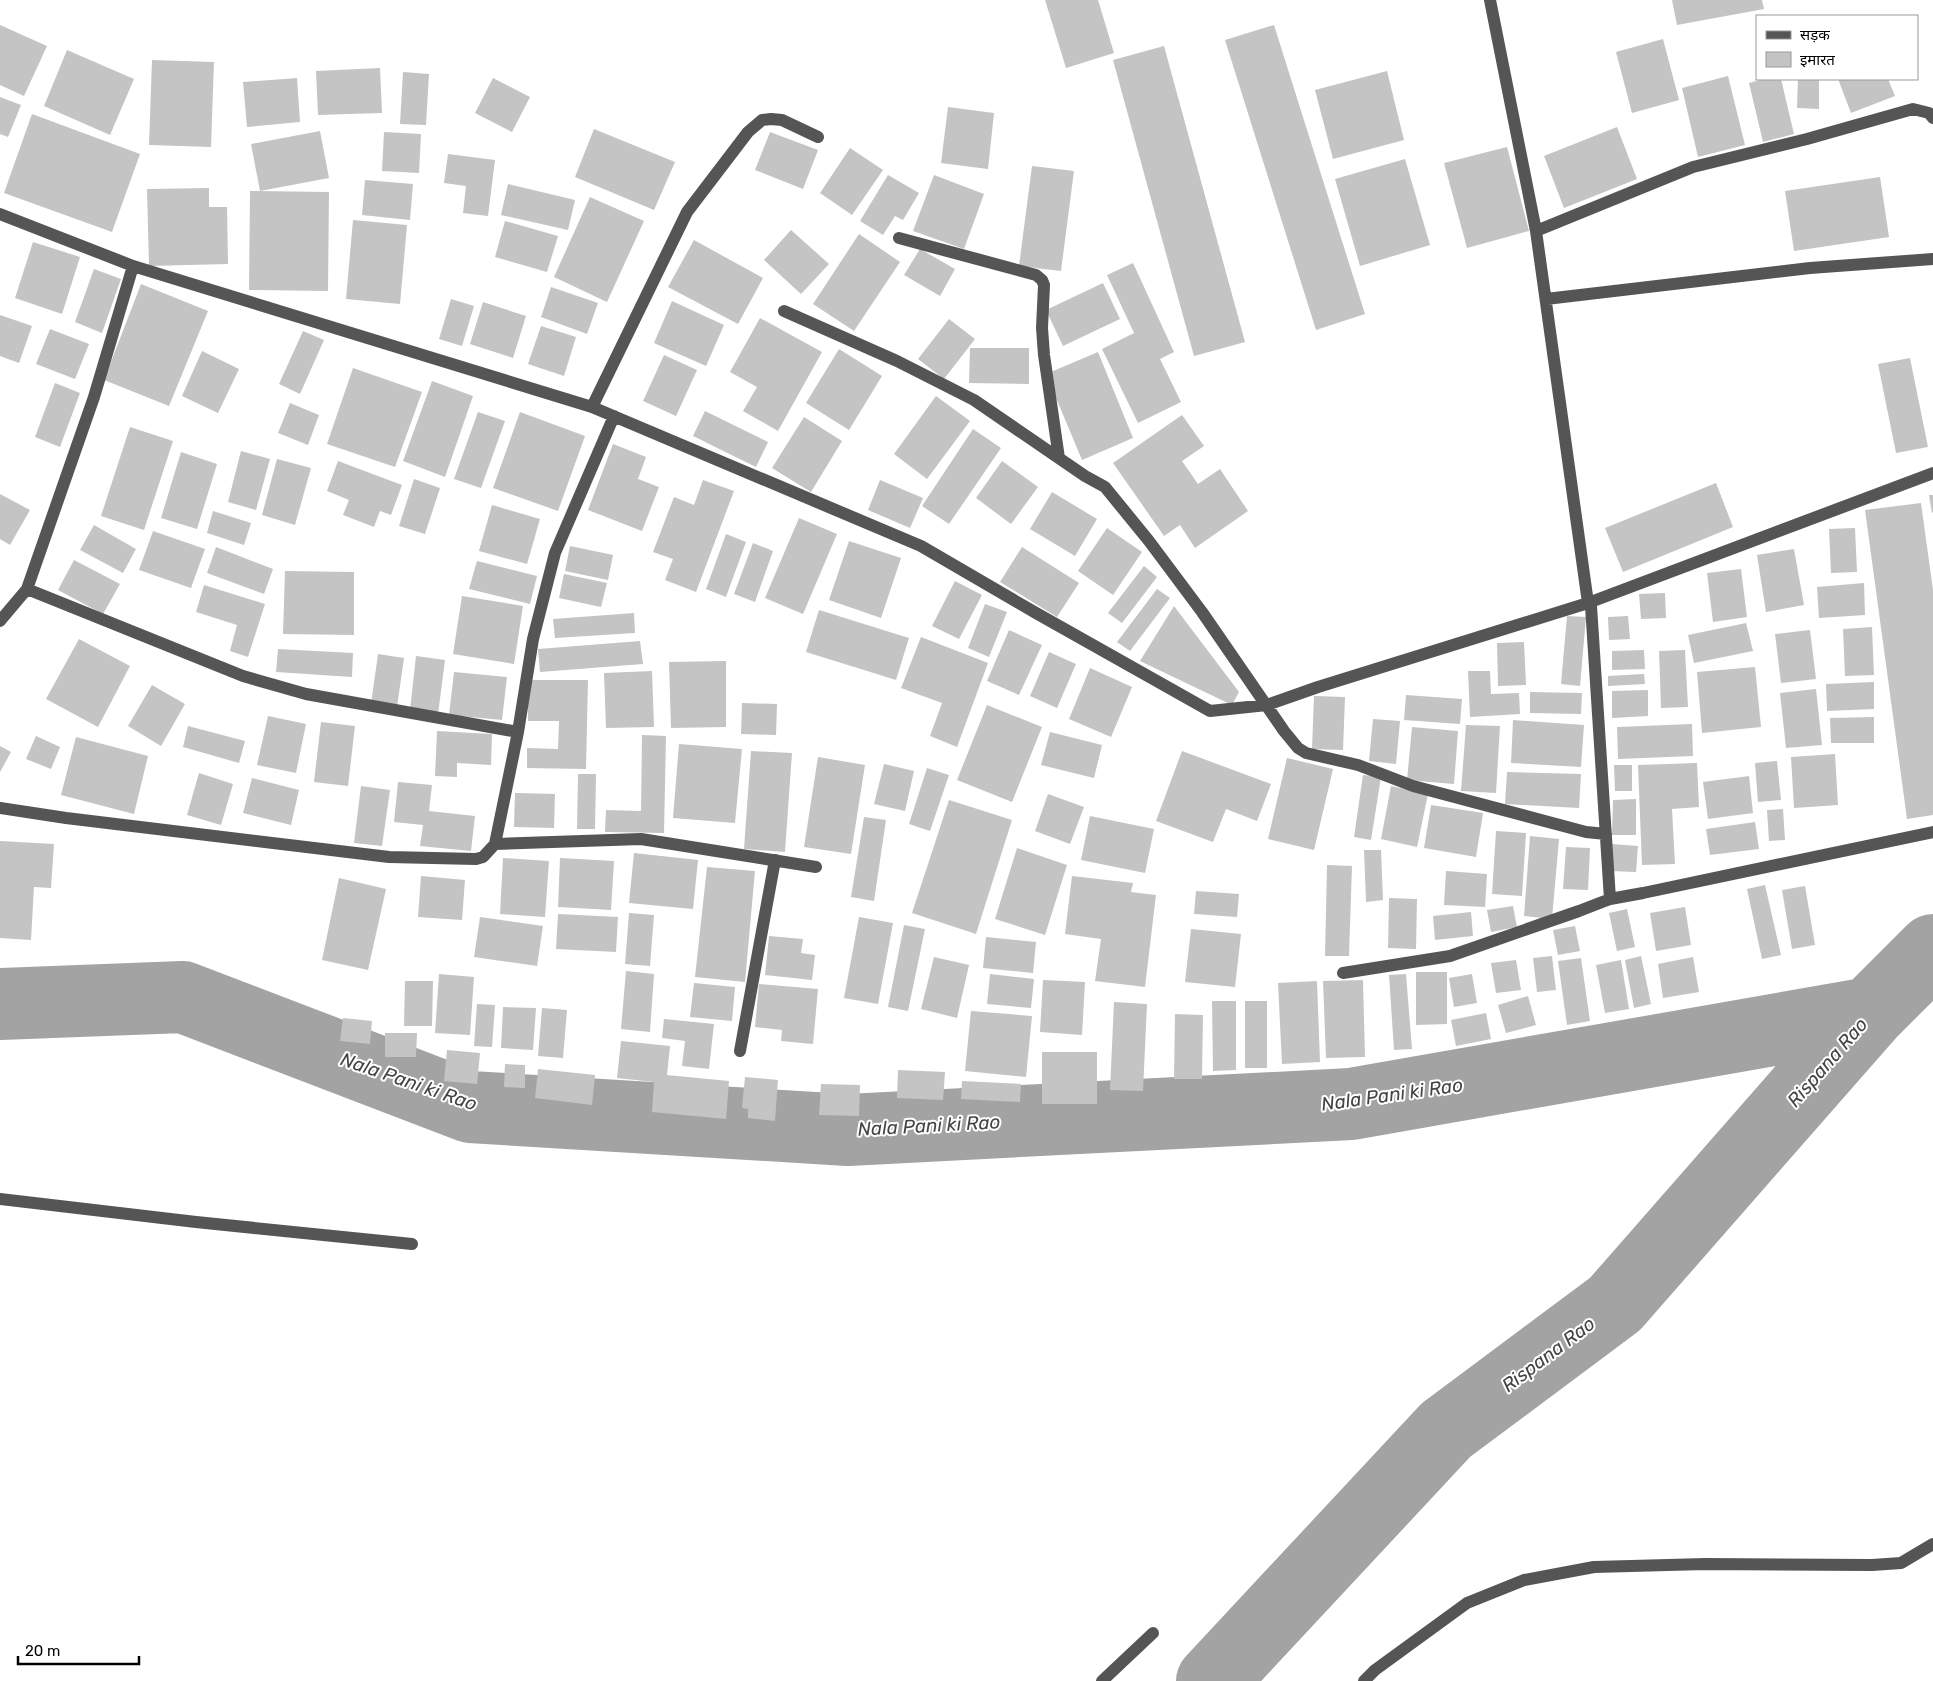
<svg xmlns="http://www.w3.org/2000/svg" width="1933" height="1681" font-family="Rubik,'Noto Sans Devanagari',sans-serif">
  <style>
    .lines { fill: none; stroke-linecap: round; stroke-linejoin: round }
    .river { stroke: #a3a3a3; stroke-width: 72 }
    .building { fill: #c4c4c4 }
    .minor { stroke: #555; stroke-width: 12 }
    .labels { text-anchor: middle; stroke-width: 4; stroke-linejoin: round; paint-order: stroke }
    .water-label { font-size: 19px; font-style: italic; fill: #444; stroke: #fff }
  </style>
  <rect width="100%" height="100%" fill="#fff"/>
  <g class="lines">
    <path class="river" d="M0 1004 183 997 470 1107 848 1130 1351 1104 1870 1013
      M1212 1681 1446 1430 1615 1304 1870 1013 1933 950"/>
  </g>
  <path class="building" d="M1045 0H1098L1114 53 1066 68Z
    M1672 0H1762L1764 9 1677 25Z
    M0 25 47 46 24 96 0 85Z
    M1274 25 1365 314 1316 330 1225 40Z
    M1663 39 1679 100 1632 113 1616 52Z
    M1164 46 1245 342 1194 356 1113 60Z
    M67 50 134 79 110 135 44 106Z
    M152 60 214 62 211 147 149 145Z
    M380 68 382 113 318 115 316 71Z
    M1387 71 1404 140 1333 159 1315 90Z
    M403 72 429 74 426 125 400 124Z
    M1728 76 1745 145 1698 157 1682 88Z
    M297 78 300 122 247 127 243 82Z
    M493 78 530 97 512 132 475 113Z
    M1764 79H1781L1794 134 1763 142 1749 83Z
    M1798 79H1819V109L1797 108Z
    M1838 79H1888L1895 96 1851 113Z
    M0 97 21 105 8 137 0 134Z
    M948 107 994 113 988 169 941 163Z
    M32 114 140 154 112 232 4 193Z
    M1617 127 1637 179 1564 208 1544 156Z
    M594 129 675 162 654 210 575 177Z
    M320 131 329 178 260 191 251 144Z
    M384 132 421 134 419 173 382 171Z
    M770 132 818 150 803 189 755 170Z
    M1507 147 1529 231 1467 248 1444 163Z
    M850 148 883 170 852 215 820 193Z
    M448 154 495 160 488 216 463 213 466 186 444 183Z
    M1405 159 1430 245 1360 266 1335 179Z
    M1032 166 1074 171 1061 271 1019 266Z
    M888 175 919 193 903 220 895 216 883 235 860 221Z
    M934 175 984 194 964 249 913 231Z
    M1880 177 1889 237 1794 251 1785 191Z
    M365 180 413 184 410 220 362 215Z
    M508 184 575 200 568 230 501 215Z
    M209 188V207H227L228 264 149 266 147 189Z
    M250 191 329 192 328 291 249 290Z
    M590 197 644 221 607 302 554 277Z
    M353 220 407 225 400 304 346 299Z
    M505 221 558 236 547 272 495 257Z
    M791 230 829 264 801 294 764 260Z
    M859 234 900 262 854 331 813 304Z
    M694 240 763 278 738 324 668 287Z
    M33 242 80 257 62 314 15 298Z
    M920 249 955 269 940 296 904 275Z
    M1133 263 1174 352 1160 359 1181 402 1138 423 1102 349 1134 333 1107 275Z
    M94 269 121 279 102 333 75 322Z
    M1103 283 1120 319 1063 346 1046 310Z
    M141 284 208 311 169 406 104 380Z
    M551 287 598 303 587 334 541 317Z
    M451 299 474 306 462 346 439 339Z
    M672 301 724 325 706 366 654 343Z
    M483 302 526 316 513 358 470 344Z
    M0 315 32 326 19 363 0 356Z
    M760 318 822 352 778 431 743 411 757 387 730 372Z
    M949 319 975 339 944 379 918 359Z
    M541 326 576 337 564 376 528 364Z
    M50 329 89 344 75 379 36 364Z
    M303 331 324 340 300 394 279 384Z
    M970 348H1029V384L969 383Z
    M839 349 882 376 849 430 806 403Z
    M202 351 239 369 218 413 182 396Z
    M1098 352 1133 438 1082 460 1046 374Z
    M664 355 697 370 676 416 643 401Z
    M1910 358 1928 447 1896 453 1878 364Z
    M353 368 422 392 395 467 327 444Z
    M432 381 473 396 445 477 403 461Z
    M55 383 80 393 60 447 35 437Z
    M936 396 970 421 927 479 894 454Z
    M290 403 319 415 308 445 278 433Z
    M705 411 768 442 756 467 693 436Z
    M478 412 505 421 481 488 454 479Z
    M520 412 585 436 558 511 493 488Z
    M1182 415 1204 446 1182 461 1198 484 1220 469 1248 511 1195 548 1180 525 1164 536 1113 463Z
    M804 417 842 441 811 492 772 468Z
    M130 427 173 441 144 530 101 516Z
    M973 429 1001 448 949 524 922 506Z
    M613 444 646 457 638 479 659 487 642 531 588 510Z
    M241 451 270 459 256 510 228 502Z
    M181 452 217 464 197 529 161 518Z
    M277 459 311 468 295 525 262 515Z
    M338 461 402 485 391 515 380 511 374 527 343 515 349 500 327 491Z
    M1002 461 1038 487 1011 524 976 498Z
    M414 479 440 488 425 534 399 526Z
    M703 480 734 491 696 592 665 580 673 559 653 552 674 497 694 505Z
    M880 480 923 498 910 528 868 510Z
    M1716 483 1733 527 1623 572 1605 528Z
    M1052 492 1097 519 1075 556 1030 529Z
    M0 494 30 510 10 545 0 539Z
    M1929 495H1933V512L1932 513Z
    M1921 503 1933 590V815L1907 819 1865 510Z
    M492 505 540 519 527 564 479 551Z
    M213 511 251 523 244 545 207 533Z
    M799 518 837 534 803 614 765 598Z
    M94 525 136 549 123 573 80 550Z
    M1107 528 1142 552 1113 595 1078 571Z
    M1855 528 1857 572 1831 573 1829 529Z
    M153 531 205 549 191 588 139 570Z
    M726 534 746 542 726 597 706 589Z
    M849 541 901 558 881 618 829 600Z
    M753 543 773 551 755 602 734 594Z
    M570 546 613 555 608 580 565 571Z
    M216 547 273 569 264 594 207 573Z
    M1022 547 1079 583 1057 617 1000 582Z
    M1794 549 1804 605 1766 612 1757 555Z
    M74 560 120 584 103 614 58 590Z
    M477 561 537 576 530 604 469 589Z
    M1144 566 1157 577 1122 623 1108 613Z
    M1741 569 1747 617 1713 622 1707 573Z
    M285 571 354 572V635L283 634Z
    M564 574 607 583 601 607 559 598Z
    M955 581 982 595 959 639 932 626Z
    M1864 583 1865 615 1819 618 1817 587Z
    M204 585 265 604 248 657 230 651 237 625 196 612Z
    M1157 589 1170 598 1130 651 1117 642Z
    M1665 593 1666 618 1641 619 1639 594Z
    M462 596 523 606 514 664 453 654Z
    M985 604 1007 612 989 657 968 648Z
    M1174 606 1239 692 1232 705 1140 661Z
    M819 610 909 638 896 680 806 652Z
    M634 613 635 633 555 638 553 619Z
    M1567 616 1586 617 1580 686 1561 684Z
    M1628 616 1630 639 1609 640 1608 617Z
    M1746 623 1753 651 1694 663 1688 635Z
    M1872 627 1874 675 1845 676 1843 629Z
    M1009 630 1042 645 1019 695 987 681Z
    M1810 630 1816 679 1781 683 1775 634Z
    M921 637 988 663 957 747 930 736 942 703 901 688Z
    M79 639 130 666 98 727 46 699Z
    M640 641 643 664 540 672 538 649Z
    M1524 642 1526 685 1498 686 1497 643Z
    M278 649 353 653 352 677 276 672Z
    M1644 650 1645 669 1612 670V651Z
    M1685 650 1688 707 1661 708 1659 651Z
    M1049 652 1076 664 1057 708 1030 696Z
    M378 654 404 658 397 707 371 704Z
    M416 656 445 660 438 714 410 710Z
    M726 661V727L671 728 669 662Z
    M1755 667 1761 727 1702 733 1697 672Z
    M1090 668 1132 687 1111 737 1069 719Z
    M652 671 654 727 606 728 604 673Z
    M1468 671H1490L1491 694 1519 693 1520 714 1470 717Z
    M454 672 507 677 502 720 449 715Z
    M1644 674 1645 684 1608 686V676Z
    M528 680H588L586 769 527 768V748L558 749 559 721H528Z
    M1874 682V709L1827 711 1826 684Z
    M152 685 185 704 161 746 128 726Z
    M1816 689 1822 745 1786 748 1780 693Z
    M1648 690V716L1612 718V691Z
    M1530 692 1582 693 1581 714 1530 713Z
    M1406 695 1462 699 1460 724 1404 720Z
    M1314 696 1345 697 1343 750 1312 749Z
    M742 703 777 704 776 735 741 734Z
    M987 705 1042 727 1012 802 957 780Z
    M268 716 306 724 296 773 257 765Z
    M1874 717V743H1831L1830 718Z
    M1373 719 1400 721 1396 764 1369 761Z
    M1513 720 1584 725 1581 767 1511 763Z
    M321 722 355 726 348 786 314 782Z
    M1692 724 1693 756 1618 759 1617 727Z
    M1466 725 1500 726 1496 793 1461 791Z
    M188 726 245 741 239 763 183 747Z
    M1412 727 1458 731 1454 784 1407 780Z
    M437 731 492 734 491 765 457 763V777L435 776Z
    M1050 732 1102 745 1094 778 1041 765Z
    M642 735 666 736 664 833 605 832 606 810 641 811Z
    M36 736 60 747 51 769 26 759Z
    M76 737 148 756 134 814 61 795Z
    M679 744 742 749 735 823 673 818Z
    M0 746 11 752 0 772Z
    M751 751 792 753 785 852 744 849Z
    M1182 751 1271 784 1257 821 1226 809 1213 842 1156 821Z
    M1835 754 1838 805 1794 808 1791 757Z
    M818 757 865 765 851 854 804 847Z
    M1287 758 1333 769 1314 850 1268 839Z
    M1777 761 1781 800 1758 802 1755 763Z
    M1697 763 1699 807 1672 809 1675 864 1642 865 1638 765Z
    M884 764 914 771 905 811 874 804Z
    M1614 765H1632V791H1615Z
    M927 768 949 775 930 831 909 824Z
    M1507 772 1581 774 1579 808 1505 804Z
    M199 773 233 784 221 825 187 815Z
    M578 774H596L595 829H577Z
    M1363 775 1381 777 1371 840 1354 837Z
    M1749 776 1753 813 1708 819 1703 782Z
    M252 778 299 790 291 825 243 813Z
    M398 782 432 785 429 811 475 816 471 851 420 846 423 825 394 822Z
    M361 786 390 790 382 846 354 843Z
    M1391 786 1428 794 1417 847 1381 839Z
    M515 793 555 794 554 828 514 827Z
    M1048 794 1084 807 1070 844 1035 831Z
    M1636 799V835H1612L1613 800Z
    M949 800 1012 820 976 934 912 913Z
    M1431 805 1483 813 1476 857 1424 848Z
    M1783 809 1785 840 1769 841 1767 810Z
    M1090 816 1154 829 1145 873 1081 860Z
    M864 817 886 820 874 901 851 897Z
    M1755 822 1759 849 1710 855 1706 829Z
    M1496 831 1526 833 1522 896 1492 894Z
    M1530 836 1559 839 1552 919 1524 916Z
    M0 841 54 844 51 888 34 887 31 940 0 938Z
    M1612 844 1638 846 1636 872 1610 871Z
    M1566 847 1590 848 1588 890 1563 889Z
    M1017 848 1067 865 1045 935 995 919Z
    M1364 850H1381L1383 900 1366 902Z
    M634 853 698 860 693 909 629 903Z
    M503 858 549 861 545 917 500 914Z
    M560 858 614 861 611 910 558 907Z
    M1327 865 1352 866 1349 956H1325Z
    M707 867 755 871 745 982 695 977Z
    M1446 871 1487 874 1485 907 1444 905Z
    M421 876 465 880 462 920 418 917Z
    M1072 876 1133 883 1131 892 1156 895 1145 987 1095 981 1101 939 1065 934Z
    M339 878 386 889 368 970 322 960Z
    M1765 885 1781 955 1762 959 1747 889Z
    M1805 886 1815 945 1792 949 1782 890Z
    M1196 891 1239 894 1237 917 1194 914Z
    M1389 898 1417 899 1416 949 1388 948Z
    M1513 906 1517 927 1491 932 1487 910Z
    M1685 907 1691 945 1656 951 1650 913Z
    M1627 909 1635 947 1617 951 1609 913Z
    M1471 912 1473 936 1435 940 1433 916Z
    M629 913 654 915 650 966 625 964Z
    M558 914 618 917 616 952 556 949Z
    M480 917 543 926 537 966 474 957Z
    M859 917 893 923 878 1004 844 998Z
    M904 925 925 929 908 1011 888 1007Z
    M1575 926 1580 951 1558 955 1553 930Z
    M1191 929 1241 934 1235 987 1185 982Z
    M769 936 803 939 801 953 815 955 812 980 765 975Z
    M986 937 1036 942 1033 973 983 968Z
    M1552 956 1556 990 1537 992 1533 958Z
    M1641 956 1651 1004 1634 1008 1625 960Z
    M934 957 969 965 957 1018 921 1009Z
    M1693 957 1699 992 1663 998 1658 964Z
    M1581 958 1590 1021 1567 1025 1558 961Z
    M1516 960 1521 990 1496 993 1491 963Z
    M1621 960 1629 1009 1605 1013 1596 965Z
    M626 971 654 974 650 1032 621 1029Z
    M1416 972H1447V1024L1416 1025Z
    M439 974 474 977 470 1035 435 1033Z
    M990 974 1034 979 1031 1008 987 1004Z
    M1406 974 1412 1049 1394 1050 1389 975Z
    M1472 974 1477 1003 1454 1007 1449 978Z
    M1043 980 1085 982 1082 1035 1040 1032Z
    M1363 980 1365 1057 1326 1058 1323 981Z
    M405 981H433L432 1026H404Z
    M1317 981 1320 1062 1282 1064 1278 983Z
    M694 983 735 987 732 1021 690 1017Z
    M759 984 818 989 813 1044 781 1041 782 1030 755 1027Z
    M1528 996 1536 1025 1506 1033 1498 1005Z
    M1212 1001H1236V1070L1213 1071Z
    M1245 1001H1267V1068H1245Z
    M1114 1002 1147 1004 1143 1091 1110 1090Z
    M477 1004 495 1005 492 1047 474 1046Z
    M503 1007 536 1008 533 1050 501 1048Z
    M542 1008 567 1010 563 1058 538 1056Z
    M971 1011 1032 1016 1026 1077 965 1071Z
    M1486 1013 1491 1039 1456 1046 1451 1020Z
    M1175 1014 1203 1015 1202 1079H1174Z
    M343 1018 372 1021 370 1044 340 1041Z
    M664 1019 714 1024 709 1069 682 1066 685 1041 662 1038Z
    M385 1033H417L416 1057H385Z
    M621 1041 670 1046 667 1075 729 1081 726 1119 652 1112 654 1082 617 1078Z
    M447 1050 480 1053 477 1084 444 1081Z
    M1042 1052H1097V1104H1042Z
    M505 1064 525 1065V1088L504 1087Z
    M538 1069 595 1075 592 1105 535 1098Z
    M898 1070 945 1072 943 1100 897 1098Z
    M745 1077 778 1080 775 1121 748 1118V1109L742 1108Z
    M962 1081 1021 1084 1020 1102 961 1099Z
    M821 1084 860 1085 859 1116 819 1115Z"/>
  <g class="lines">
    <path class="minor" d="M0 214 133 266 592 407 921 546 1036 613 1210 711 1267 705 1318 687 1588 603 1933 473
      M1536 231 1693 167 1807 139 1913 109 1929 113 1933 118
      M899 238 1036 275 1042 280 1044 285 1042 328 1044 355 1059 458
      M1546 299 1810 268 1933 259
      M784 311 897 361 974 400 1085 476 1105 487 1149 541 1202 612 1284 731 1298 748 1306 753 1358 765 1413 786 1586 832 1606 834
      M592 407 687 212 748 132 762 120 771 119 782 120 818 137
      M27 589 243 676 306 694 518 732
      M0 621 27 589 94 397 133 266
      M0 808 66 818 389 857 476 859 483 857 495 844 641 839 816 867
      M495 844 518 732 533 639 555 553 614 416
      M1610 899 1643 893 1933 832
      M1343 973 1450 956 1579 911 1610 899 1591 606 1588 603 1536 231 1490 0
      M740 1051 775 860
      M0 1199 196 1222 412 1244
      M1102 1681 1153 1633
      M1364 1681 1375 1670 1467 1603 1524 1580 1594 1567 1705 1564 1872 1565 1901 1563 1933 1544"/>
  </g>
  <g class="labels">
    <g class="water-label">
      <text transform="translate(1827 1062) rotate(-49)" y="7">Rispana Rao</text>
      <text transform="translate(409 1081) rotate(19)" y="7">Nala Pani ki Rao</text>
      <text transform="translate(1392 1094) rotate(-8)" y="7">Nala Pani ki Rao</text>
      <text transform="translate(929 1125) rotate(-3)" y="7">Nala Pani ki Rao</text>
      <text transform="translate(1548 1354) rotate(-37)" y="7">Rispana Rao</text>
    </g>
  </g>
  <rect x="1756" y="15" width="162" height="65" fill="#ffffff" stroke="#999999"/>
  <rect x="1766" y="31" width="25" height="8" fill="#555555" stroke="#999999"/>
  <text x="1800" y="40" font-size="15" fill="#000000">सड़क</text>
  <rect x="1766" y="52" width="25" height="15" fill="#c4c4c4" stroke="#999999"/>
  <text x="1800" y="65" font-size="15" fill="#000000">इमारत</text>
  <path d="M18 1656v8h121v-8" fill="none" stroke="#000000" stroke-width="2.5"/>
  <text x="25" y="1656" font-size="15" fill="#000000" stroke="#ffffff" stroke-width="4" paint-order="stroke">20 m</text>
</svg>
